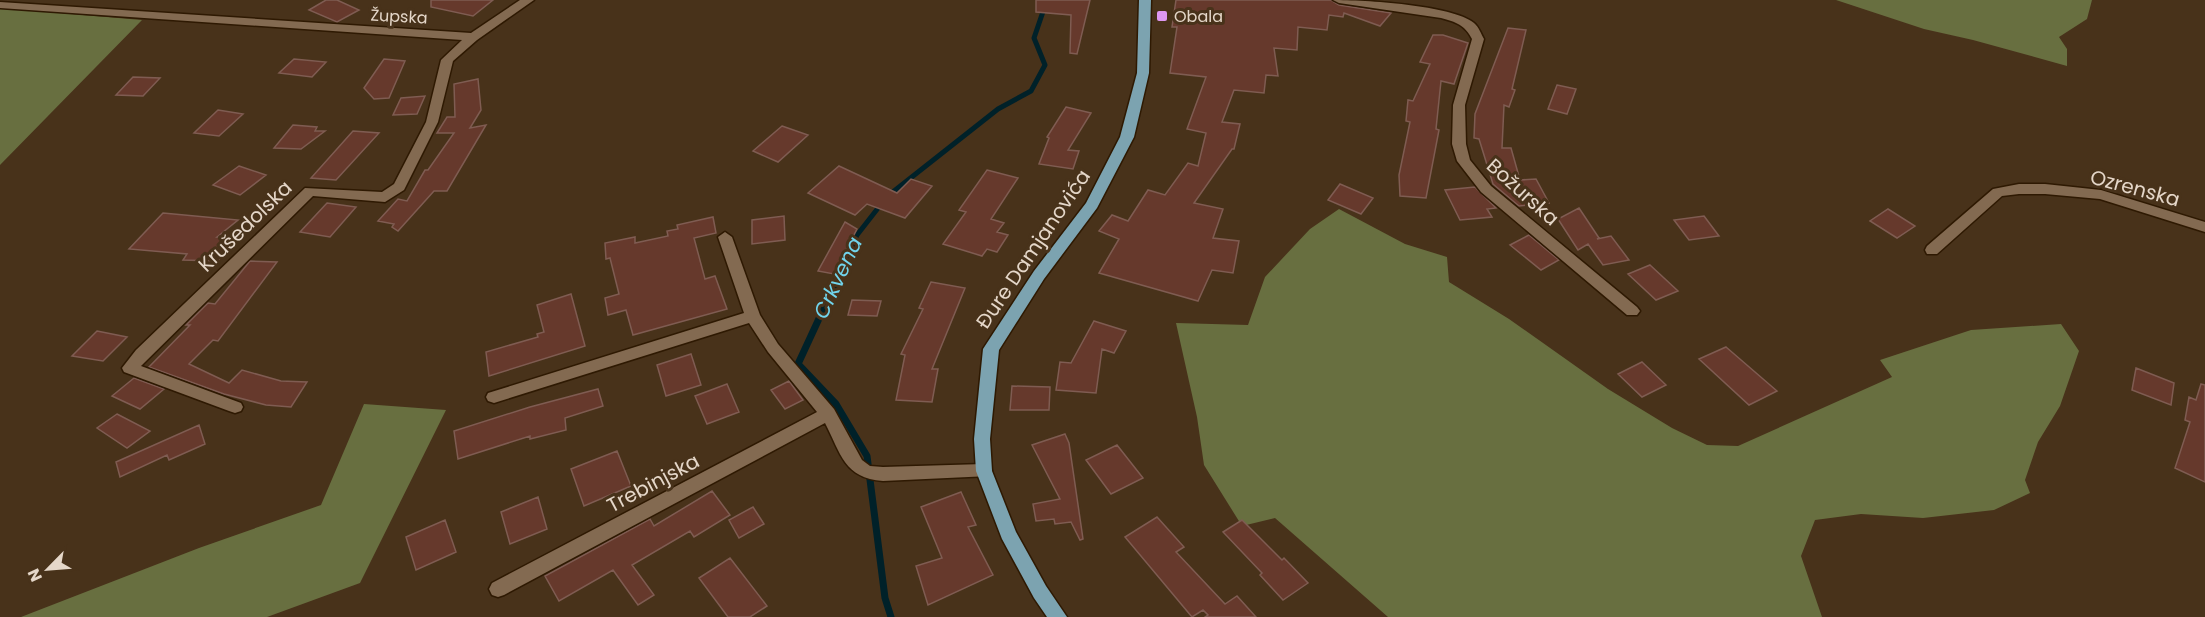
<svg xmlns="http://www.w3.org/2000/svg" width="2205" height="617" font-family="Poppins,sans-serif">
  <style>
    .forest { fill: #686f40 }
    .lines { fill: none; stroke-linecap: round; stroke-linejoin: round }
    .stream-far1 { stroke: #002129; stroke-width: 5 }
    .stream { stroke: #002129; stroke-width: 7 }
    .building { fill: #66392c; stroke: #7f5c52; stroke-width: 1.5 }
    .minor-casing { stroke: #2e1902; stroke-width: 3 }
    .primary-casing { stroke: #2e1902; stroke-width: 3 }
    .minor { fill: #836a51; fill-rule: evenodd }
    .primary { fill: #7ca3b0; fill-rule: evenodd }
    .poi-dot { fill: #de98f2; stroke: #48321a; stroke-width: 2 }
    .labels { text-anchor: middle; stroke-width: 6; stroke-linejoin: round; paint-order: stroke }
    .far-street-label { font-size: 16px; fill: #e5d7c9; stroke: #48321a }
    .far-poi-label { font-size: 16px; fill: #e5d7c9; stroke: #48321a; text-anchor: start }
    .street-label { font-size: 20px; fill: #e5d7c9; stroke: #48321a }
    .water-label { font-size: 21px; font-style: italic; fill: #71d4ec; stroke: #48321a }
  </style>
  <rect width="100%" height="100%" fill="#48321a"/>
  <path class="forest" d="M1836 0H2092L2087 19 2059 37 2067 49V66L1973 40 1924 29Z
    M0 8 142 20 0 165Z
    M1339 209 1405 244 1447 257 1449 282 1509 319 1608 389 1672 428 1707 445 1738 446 1892 377 1880 360 1971 330 2061 324 2079 351 2060 406 2038 442 2025 480 2030 493 1994 510 1923 518 1861 514 1815 520 1801 556 1822 617H1388L1275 518 1242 526 1204 465 1197 417 1176 323 1248 325 1265 277 1310 229Z
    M364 404 446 410 360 583 267 617H21L199 548 321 505Z"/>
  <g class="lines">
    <path class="stream-far1" d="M889 195 998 109 1031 91 1045 65 1034 38 1047 0
      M840 272 857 235 882 203"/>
    <path class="stream" d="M841 271 798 364 836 404 867 456 885 598 891 617"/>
  </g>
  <path class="building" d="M326 0H337L359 10 337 22 309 10Z
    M431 0H493L473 16 431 7Z
    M1036 0H1090L1077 54 1070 53 1071 15 1036 12Z
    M1176 0H1331L1339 5 1391 13 1380 26 1344 13 1343 17 1329 15 1327 30 1298 27 1297 50 1274 48 1278 76 1266 75 1264 93 1234 90 1222 122 1240 124 1234 149H1232L1194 203 1223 209 1213 238 1239 241 1233 273 1212 270 1198 301 1099 273 1119 239 1099 231 1112 215 1128 221 1148 190 1165 195 1188 163 1198 166 1206 133 1187 129 1206 77 1170 73 1177 27H1172Z
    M1508 28 1526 30 1512 89 1515 90 1509 107 1504 105 1502 148H1511L1520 180 1536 179 1549 203 1519 206 1493 184 1479 139 1474 138 1475 114Z
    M1433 35H1443L1468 43 1454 84 1441 81 1436 129 1439 130 1426 198 1400 196 1399 175 1410 122 1406 121 1408 100 1413 101 1430 64 1420 62Z
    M294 59 326 62 312 77 279 73Z
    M384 59 405 61 389 98 374 99 364 88Z
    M133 77 160 78 143 96 116 95Z
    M478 79 481 110 470 128 486 125 447 191H434L398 231 392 227 394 224 378 221 398 199 407 201 425 170H428L454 133H437L447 117H455L454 84Z
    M1557 85 1576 89 1567 114 1548 109Z
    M425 96 417 114 393 115 401 98Z
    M1066 107 1091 113 1068 150 1079 151 1073 169 1039 164 1049 138 1047 137Z
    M218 110 243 114 219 136 194 133Z
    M293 125 317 127 315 131H325L301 149 274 148Z
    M782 126 808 135 778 162 753 151Z
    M353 131 379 133 336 180 311 178Z
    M239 166 266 175 240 195 213 185Z
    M839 166 897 193 911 179 932 186 905 218 867 204 855 215 808 193Z
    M987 170 1018 178 991 219 1004 223 997 232 1008 235 997 252 987 249 982 256 943 244 966 212 959 210Z
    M1340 184 1373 198 1361 214 1328 200Z
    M1475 187 1496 208 1487 209 1492 217 1460 220 1445 190Z
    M327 203 356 207 330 237 300 232Z
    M1579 208 1599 238 1597 239 1611 236 1629 260 1603 265 1588 244 1578 250 1558 219Z
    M1888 209 1915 226 1897 238 1870 221Z
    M163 213 238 220 217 237 235 238 218 261 183 260 187 254 129 249Z
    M784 216 785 240 752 244V220Z
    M1704 216 1719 236 1689 240 1674 220Z
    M713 217 716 233 694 238 705 279 715 276 727 309 633 335 626 310 608 315 605 298 619 294 610 258 606 259 605 243 635 237V243L668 236 667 231 678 229 677 225Z
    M845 222 857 229 834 274 818 271Z
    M1529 235 1559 260 1541 270 1510 245Z
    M250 261 277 262 218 341 213 340 189 364 229 383 242 370 281 381 307 382 291 407 266 405 224 394 149 367 190 325H186L208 303 215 304Z
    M1650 265 1678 291 1656 300 1628 274Z
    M931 282 965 288 932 369H938L932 402 896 400 905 355 901 354 923 309 919 308Z
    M571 294 585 346 489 376 486 352 538 337 537 334 544 332 537 305Z
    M852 300 881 301 877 316 848 315Z
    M1094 321 1126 331 1114 353 1102 349 1096 393 1056 390 1060 362 1071 363Z
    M97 331 127 337 103 361 72 356Z
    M1726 347 1777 391 1749 405 1699 359Z
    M691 354 701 385 666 396 657 365Z
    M1642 362 1666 385 1642 397 1618 374Z
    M2136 368 2174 383 2171 405 2132 390Z
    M134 378 164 389 140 409 112 396Z
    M789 381 803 400 785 409 771 390Z
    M727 384 739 412 707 424 695 396Z
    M2201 384 2205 385V482L2175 468 2190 422 2185 420 2189 397 2196 400Z
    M1012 386 1050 387 1049 410H1010Z
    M598 389 603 406 565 418 566 430 530 439V436L458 459 454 431 530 407Z
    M117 414 150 431 127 448 97 428Z
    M199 425 205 444 169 460 167 455 120 477 116 462Z
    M1065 434 1069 443 1083 539 1080 540 1071 522 1055 524 1054 519 1036 521 1033 504 1060 499 1032 445Z
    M1117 445 1143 478 1111 494 1086 460Z
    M617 451 631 486 584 506 571 469Z
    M712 491 730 515 694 537 690 531 632 565 654 595 638 605 613 570 559 601 545 576 650 519 654 526Z
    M961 492 976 525 968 527 993 575 928 605 916 566 942 558 921 507Z
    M538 497 547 529 510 544 501 512Z
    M753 507 764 524 739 538 729 520Z
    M1157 517 1184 547 1176 552 1225 604 1237 596 1256 617H1205L1208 615 1203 610 1192 617 1125 537Z
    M445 520 456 552 416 570 406 537Z
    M1242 520 1282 560 1284 558 1308 583 1283 600 1260 575 1262 573 1223 532Z
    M730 558 767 606 750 617H728L699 578Z"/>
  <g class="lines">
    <g class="minor-casing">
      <path id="minor" d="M520 0H534L477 40 453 61 438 122 404 190 385 202 313 196 141 366 241 403 243 407 241 411 235 413 229 411 124 372 122 368 136 350 305 188 382 192 394 184 426 122 441 60 462 40 0 8V2L471 33Z
        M1333 0C1364 0 1452 5 1474 23 1479 27 1481 34 1484 39L1465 105 1466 144 1470 160 1491 186 1637 307 1640 311 1637 315H1627L1481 192 1457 161 1452 144 1453 105 1472 39C1465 25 1456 22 1441 18L1339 3Z
        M2019 184H2045L2101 190 2205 222V232L2100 199 2045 194H2019L2002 196 1937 254H1927L1925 250 1927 246 1993 189Z
        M725 232 732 237 760 315 778 344 834 409 862 460 870 466 883 467 984 464 990 466 992 471 990 476 883 481C844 478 841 454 825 423L504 595 498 597 492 595 489 589 492 583 817 412 768 352 749 323 494 403 488 401 486 397 488 393 744 313 718 237Z"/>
    </g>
    <g class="primary-casing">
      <path id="primary" d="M1139 0H1151L1149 73 1134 137 1097 208 1044 279 999 350 990 439 992 471 1016 532 1046 586 1067 617H1047L1034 598 1002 539 976 471 974 439 983 349 1034 271 1086 203 1120 137 1137 73Z"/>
    </g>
    <use href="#minor" class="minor"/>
    <use href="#primary" class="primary"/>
  </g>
  <rect class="poi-dot" x="1156" y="10" width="12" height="12" rx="3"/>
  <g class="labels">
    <g class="far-street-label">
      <text transform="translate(399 16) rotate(3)" y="6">Župska</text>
    </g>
    <g class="far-poi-label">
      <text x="1174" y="22">Obala</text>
    </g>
    <g class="street-label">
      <text transform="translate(2135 188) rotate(15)" y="7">Ozrenska</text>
      <text transform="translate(1523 192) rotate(42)" y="7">Božurska</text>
      <text transform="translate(245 226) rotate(-44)" y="7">Krušedolska</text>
      <text transform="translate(1033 249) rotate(-56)" y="7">Đure Damjanovića</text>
      <text transform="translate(653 483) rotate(-28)" y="7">Trebinjska</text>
    </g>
    <g class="water-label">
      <text transform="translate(838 278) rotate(-65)" y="7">Crkvena</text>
    </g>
  </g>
  <g transform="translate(48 569) rotate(245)" stroke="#48321a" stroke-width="4.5" paint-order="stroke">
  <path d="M0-4.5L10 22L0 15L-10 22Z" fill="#e5d7c9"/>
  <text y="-9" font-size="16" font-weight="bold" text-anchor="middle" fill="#e5d7c9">N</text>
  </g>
</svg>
